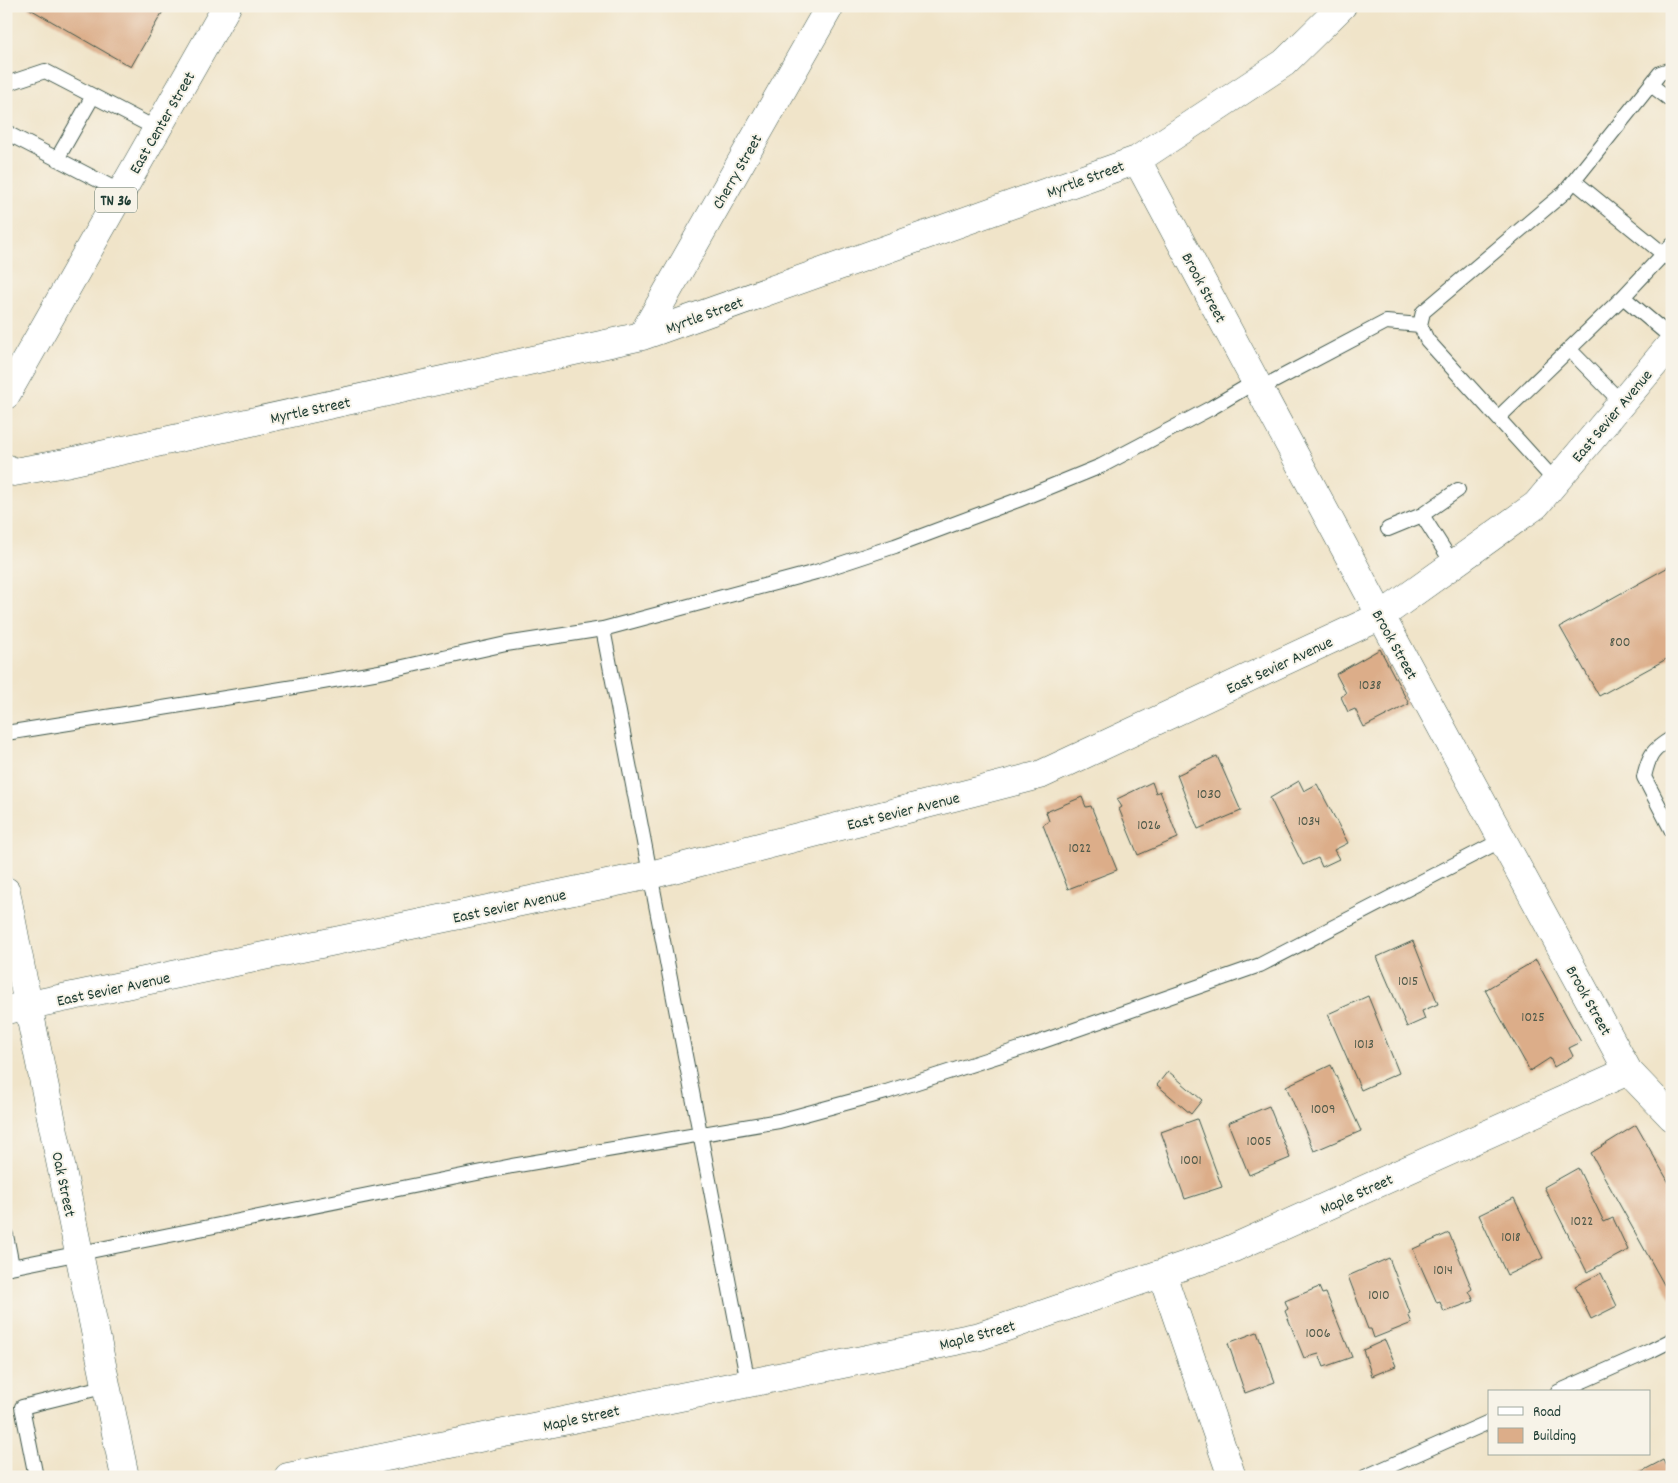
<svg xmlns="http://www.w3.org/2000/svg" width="1678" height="1483" font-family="Dekko,sans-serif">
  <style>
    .building { fill: #dcad89 }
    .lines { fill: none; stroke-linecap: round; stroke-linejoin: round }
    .lane-casing { stroke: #3e564a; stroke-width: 16 }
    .street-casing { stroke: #3e564a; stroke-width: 29 }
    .secondary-casing { stroke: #3e564a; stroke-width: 29 }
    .primary-casing { stroke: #3e564a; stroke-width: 29 }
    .lane { stroke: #fff; stroke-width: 14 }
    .street { stroke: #fff; stroke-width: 28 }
    .secondary { stroke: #fff; stroke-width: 28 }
    .primary { stroke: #fff; stroke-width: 28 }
    .labels { text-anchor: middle; stroke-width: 4; stroke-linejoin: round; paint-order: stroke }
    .number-label { font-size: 14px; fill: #4e5949 }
    .shield { fill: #f7f3e8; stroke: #60746a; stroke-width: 1 }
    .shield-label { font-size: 15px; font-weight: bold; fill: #1f3d34 }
    .street-label { font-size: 16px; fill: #1f3d34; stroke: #f7f3e8 }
  </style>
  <rect width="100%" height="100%" fill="#f7f3e8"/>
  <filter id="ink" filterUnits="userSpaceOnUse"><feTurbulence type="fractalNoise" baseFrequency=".02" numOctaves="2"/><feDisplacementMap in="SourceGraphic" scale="10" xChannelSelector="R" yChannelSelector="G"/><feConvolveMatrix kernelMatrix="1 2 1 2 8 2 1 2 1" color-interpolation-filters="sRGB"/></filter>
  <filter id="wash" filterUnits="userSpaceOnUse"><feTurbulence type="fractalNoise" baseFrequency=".0096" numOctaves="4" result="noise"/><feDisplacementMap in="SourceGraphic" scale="20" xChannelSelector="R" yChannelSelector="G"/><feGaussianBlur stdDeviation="1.12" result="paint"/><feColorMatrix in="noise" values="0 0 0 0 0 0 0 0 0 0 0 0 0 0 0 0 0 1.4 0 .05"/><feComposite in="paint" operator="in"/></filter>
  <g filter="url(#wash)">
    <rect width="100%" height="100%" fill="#f0e4c9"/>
    <g id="blocks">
      <path class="building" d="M25 6H166L131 67Z
        M1672 565V656L1599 696 1560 627Z
        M1380 649 1409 704 1364 727 1355 709 1348 712 1341 697 1346 693 1336 674Z
        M1217 756 1241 811 1198 829 1177 775Z
        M1299 781 1304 791 1317 784 1348 843 1334 850 1339 859 1322 867 1318 858 1303 865 1270 798Z
        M1152 782 1156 793 1160 791 1178 838 1138 855 1119 809 1122 807 1117 799Z
        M1082 797 1086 807 1091 806 1117 870 1068 889 1043 825 1049 821 1046 812Z
        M1413 941 1438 1004 1422 1011 1425 1019 1407 1027 1377 957Z
        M1536 960 1581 1042 1569 1048 1573 1056 1554 1067 1550 1058 1530 1071 1485 990Z
        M1368 996 1399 1073 1361 1090 1328 1014Z
        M1331 1065 1361 1131 1314 1151 1286 1086Z
        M1168 1071 1202 1100 1191 1114 1157 1085Z
        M1269 1106 1290 1158 1249 1175 1228 1123Z
        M1197 1119 1222 1187 1185 1199 1161 1132Z
        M1636 1125 1672 1188V1299L1591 1153Z
        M1578 1168 1604 1222 1613 1218 1628 1250 1587 1272 1544 1187Z
        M1514 1198 1543 1258 1507 1275 1479 1215Z
        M1449 1233 1472 1289 1469 1291 1474 1301 1444 1312 1440 1302 1437 1303 1413 1249Z
        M1389 1258 1410 1313 1408 1314 1412 1323 1374 1338 1371 1329H1368L1348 1276Z
        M1601 1273 1617 1306 1591 1319 1575 1286Z
        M1319 1287 1322 1294 1326 1293 1352 1357 1324 1367 1319 1354 1304 1358 1285 1311 1288 1309 1285 1301Z
        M1257 1332 1275 1382 1245 1393 1228 1343Z
        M1385 1340 1396 1366 1372 1376 1363 1350Z
        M1663 1460 1671 1477H1631Z"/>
    </g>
  </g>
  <g filter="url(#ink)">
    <use href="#blocks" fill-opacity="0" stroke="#3e564a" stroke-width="1"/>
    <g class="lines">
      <g class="lane-casing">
        <path id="lane" d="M6 84 45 71 157 129
          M1651 85 1672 101
          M6 129 7 133 121 192
          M57 159 93 96
          M1574 181 1672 261
          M1623 297 1672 338
          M1569 349 1622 403
          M1259 389 1386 322 1420 325
          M1498 418 1623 297 1672 245
          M1555 481 1427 340 1420 325 1423 312 1565 192 1660 73 1672 69
          M1422 515 1453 564
          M1388 529 1422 515 1458 490
          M603 629 748 1383
          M6 733 294 687 385 671 506 644 603 629 816 572 895 546 1018 500 1101 466 1211 408 1255 382
          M1672 738C1652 750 1649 755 1644 777L1672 831
          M6 1235 12 1266
          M6 1268 512 1166 779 1121 886 1092 1026 1047 1260 965 1502 840
          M1558 1392 1650 1351 1672 1340
          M36 1477 22 1407 107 1386
          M1365 1477 1489 1422"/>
      </g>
      <g class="street-casing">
        <path id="street" d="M1137 160 1381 616 1628 1071 1672 1117
          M642 336 830 6
          M6 468 14 472 65 463 642 336 1137 160 1284 63 1342 6
          M6 891 28 1005 125 1477
          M1162 1274 1232 1477
          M288 1477 980 1336 1227 1251 1628 1071"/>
      </g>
      <g class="secondary-casing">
        <path id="secondary" d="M6 1010 650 875 1040 775 1381 616 1536 505 1672 343"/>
      </g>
      <g class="primary-casing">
        <path id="primary" d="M6 395 227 6"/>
      </g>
      <use href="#lane" class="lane"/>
      <use href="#street" class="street"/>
      <use href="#secondary" class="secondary"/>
      <use href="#primary" class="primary"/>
    </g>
  </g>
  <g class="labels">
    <g class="number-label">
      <text x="1620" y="646">800</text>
      <text x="1370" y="689">1038</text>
      <text x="1209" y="798">1030</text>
      <text x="1309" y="825">1034</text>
      <text x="1149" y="829">1026</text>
      <text x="1080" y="852">1022</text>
      <text x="1408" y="985">1015</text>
      <text x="1533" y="1021">1025</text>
      <text x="1364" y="1048">1013</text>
      <text x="1323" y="1113">1009</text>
      <text x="1259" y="1145">1005</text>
      <text x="1191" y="1164">1001</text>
      <text x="1582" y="1225">1022</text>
      <text x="1511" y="1241">1018</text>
      <text x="1443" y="1274">1014</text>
      <text x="1379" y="1299">1010</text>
      <text x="1318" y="1337">1006</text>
    </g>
    <rect class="shield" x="95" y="187.5" width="42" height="25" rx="4"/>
    <g class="shield-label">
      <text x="116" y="205">TN 36</text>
    </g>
    <g class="street-label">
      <text transform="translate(161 122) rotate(-60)" y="6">East Center Street</text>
      <text transform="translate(736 171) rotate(-60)" y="6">Cherry Street</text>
      <text transform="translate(1085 178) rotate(-20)" y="6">Myrtle Street</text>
      <text transform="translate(1205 287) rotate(62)" y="6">Brook Street</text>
      <text transform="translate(704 314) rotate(-20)" y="6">Myrtle Street</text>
      <text transform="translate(310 409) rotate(-12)" y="6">Myrtle Street</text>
      <text transform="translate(1611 415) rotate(-50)" y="6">East Sevier Avenue</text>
      <text transform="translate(1396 644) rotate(61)" y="6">Brook Street</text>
      <text transform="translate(1279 664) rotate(-25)" y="6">East Sevier Avenue</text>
      <text transform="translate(903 810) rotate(-14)" y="6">East Sevier Avenue</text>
      <text transform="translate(509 905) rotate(-12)" y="6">East Sevier Avenue</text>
      <text transform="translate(113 988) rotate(-12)" y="6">East Sevier Avenue</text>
      <text transform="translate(1590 1000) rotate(61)" y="6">Brook Street</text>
      <text transform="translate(65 1184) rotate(78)" y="6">Oak Street</text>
      <text transform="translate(1356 1193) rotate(-24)" y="6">Maple Street</text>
      <text transform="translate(977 1334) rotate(-15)" y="6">Maple Street</text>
      <text transform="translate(581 1417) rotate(-12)" y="6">Maple Street</text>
    </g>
  </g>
  <rect width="1678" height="1483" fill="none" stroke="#f7f3e8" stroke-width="25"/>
  <rect x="1488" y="1390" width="162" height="65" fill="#f7f3e8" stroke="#a1aaa0"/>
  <rect x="1498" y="1407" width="25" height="8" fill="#ffffff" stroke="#a1aaa0"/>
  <text x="1533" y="1416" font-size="15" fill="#1f3d34">Road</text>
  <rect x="1498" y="1428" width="25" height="15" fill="#dcad89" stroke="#a1aaa0"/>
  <text x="1533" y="1440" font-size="15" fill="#1f3d34">Building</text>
</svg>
